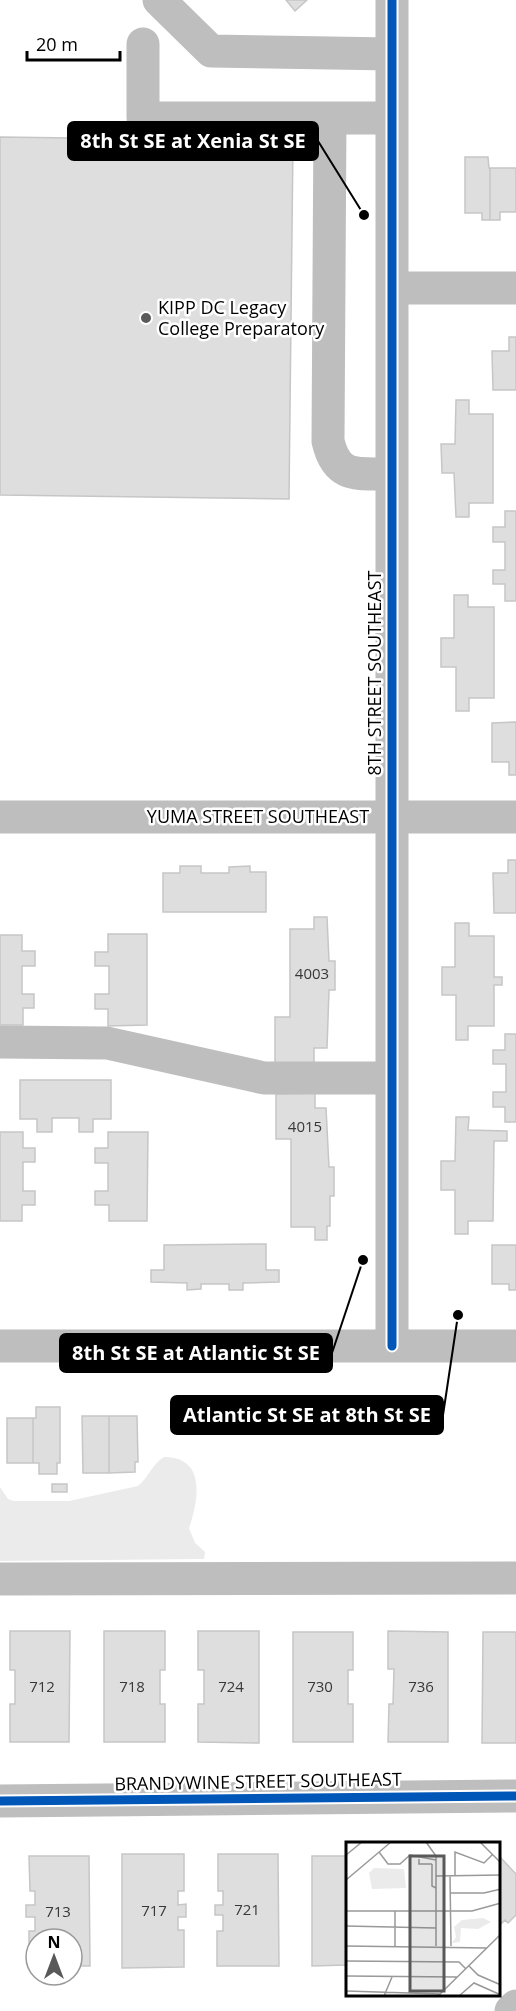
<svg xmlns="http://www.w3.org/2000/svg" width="516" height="2011" font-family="'Open Sans',sans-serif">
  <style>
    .green { fill: #ebebeb }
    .building { fill: #dedede; stroke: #c6c6c6; stroke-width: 1.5 }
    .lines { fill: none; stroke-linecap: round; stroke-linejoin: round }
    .minor { stroke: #bebebe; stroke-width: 33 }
    .cycleway-casing { stroke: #fff; stroke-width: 13 }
    .cycleway { stroke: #0057b8; stroke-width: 9 }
    .poi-dot { fill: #595959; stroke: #fff; stroke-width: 2 }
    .labels { text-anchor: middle; stroke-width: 5; stroke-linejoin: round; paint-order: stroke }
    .number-label { font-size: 15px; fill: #383838 }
    .poi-label { font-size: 18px; fill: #000; stroke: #fff; text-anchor: start }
    .street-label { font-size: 18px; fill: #000; stroke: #fff }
    .inset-road { fill: none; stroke: #999; stroke-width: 1.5 }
    .view { fill: #595959; fill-opacity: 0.15; stroke: #595959; stroke-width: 3 }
    .inset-edge { fill: none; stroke: #000; stroke-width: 3 }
    .leader { fill: none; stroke: #000; stroke-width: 2 }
    .callout-dot { fill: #000; stroke: #fff; stroke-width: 2 }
    .callout { fill: #000; stroke: #000; stroke-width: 2 }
    .callout-label { font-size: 20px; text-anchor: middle; font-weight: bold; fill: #fff }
  </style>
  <rect width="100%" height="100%" fill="#fff"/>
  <path class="green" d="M164 1457C206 1457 199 1499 189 1528L195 1543 205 1552 204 1559 0 1561V1487L8 1499 14 1501H69L138 1486C149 1477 152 1464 164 1457Z"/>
  <path class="building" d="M286 0H307L295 11Z
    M0 137 293 141 289 499 0 495Z
    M465 157H488L489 168H490V220H482V213H465Z
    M490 168H516V212H500V220H490Z
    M509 337H516V390H493L492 351H509Z
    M456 400H469V414H493V503H469V517H456L454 473H442L441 444H455Z
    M505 511H516V601H505V584H493V570H505V542H493V527H505Z
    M454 595H468V607H494V698H469V711H456V667H441V638H454Z
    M516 722V775H509V762H492V723Z
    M508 860H516V913H494L493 873H508Z
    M180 866H201V873H229V867L250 866V872H266V912H163V873H180Z
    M314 917H327L329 961H335V990H329L327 1048H314V1064H275V1017H290V929H314Z
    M455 923H469V936H494V977H502V985H494V1026H468V1040H456V995H442V967H455Z
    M108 934H147V1025L108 1026V1009H95V994H109V966H95V952H108Z
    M0 935H22V951H35V966H22V994H34V1008H23V1025H0Z
    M505 1034H516V1122H505V1107H493V1092H506V1064H493V1050H505Z
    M20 1080H111V1119H93V1132H79V1118H52V1132H37V1119H20Z
    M315 1093V1108H326L329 1167H334V1196H330V1226H327V1240H315V1227H291V1139H276V1094Z
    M456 1117H469L468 1130 507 1131V1141H494L493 1221H468V1234H455V1190H441V1161H455Z
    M0 1132H23V1148H35V1162H23V1191H35V1205H22V1221H0Z
    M108 1132H148L147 1221H109V1205H95V1191H108V1163H95V1148H108Z
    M266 1244V1270H279V1282L243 1283V1290H229V1284H201V1289L187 1290V1283L151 1282V1270H164V1245Z
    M492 1245H516V1290H509V1284H492Z
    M36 1407H60V1463H57V1474H39V1463H33V1418H36Z
    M82 1416H109V1473H83Z
    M109 1416H137L138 1462H135V1472L109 1473Z
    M7 1418H33V1463H7Z
    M52 1484H67V1492H52Z
    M10 1631H70L69 1742H10V1704H15V1670H10Z
    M104 1631H165V1670H160V1704H165V1742H104Z
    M198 1631H259V1743L198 1742V1704H204V1670H198Z
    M388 1631 448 1632V1742H388L389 1704H393L394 1669H388Z
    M293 1632H353V1670H348V1704H353V1742H293Z
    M483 1632H516V1743H482Z
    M122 1854H184V1891H178V1905L186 1904V1917H178V1930H184V1967L122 1968Z
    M218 1854H278L279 1966H217V1931H223V1915H215V1905H223V1891H218Z
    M29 1856H89L90 1966H72V1939H36V1966H29V1931H35V1917H26V1905H35V1891H30Z
    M312 1856H348V1965L312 1966Z
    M500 1857 516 1874V1915L508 1923 505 1920 500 1925Z"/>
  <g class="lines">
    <path class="minor" d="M159 0 211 51 392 54
      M143 44V118H392
      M330 118 328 441C337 480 358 473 392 474
      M392 288H516
      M0 817H516
      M0 1042 107 1043 264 1078H392
      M0 1346H516
      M392 1346V0
      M0 1579 516 1578
      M0 1801 516 1796
      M511 2011 516 2006"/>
    <g class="cycleway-casing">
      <path id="cycleway" d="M392 1346V0
        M0 1801 516 1796"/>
    </g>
    <use href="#cycleway" class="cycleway"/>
  </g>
  <circle class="poi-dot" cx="146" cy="318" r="6"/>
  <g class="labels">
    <g class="number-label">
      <text x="312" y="979">4003</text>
      <text x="305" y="1132">4015</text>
      <text x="42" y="1692">712</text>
      <text x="132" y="1692">718</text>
      <text x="231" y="1692">724</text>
      <text x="320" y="1692">730</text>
      <text x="421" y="1692">736</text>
      <text x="247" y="1915">721</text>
      <text x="154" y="1916">717</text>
      <text x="58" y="1917">713</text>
    </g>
    <g class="poi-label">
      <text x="158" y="314">KIPP DC Legacy<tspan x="158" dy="21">College Preparatory</tspan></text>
    </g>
    <g class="street-label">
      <text transform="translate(375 673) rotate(-90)" y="6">8TH STREET SOUTHEAST</text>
      <text x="258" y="823">YUMA STREET SOUTHEAST</text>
      <text transform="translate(258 1782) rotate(-1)" y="6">BRANDYWINE STREET SOUTHEAST</text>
    </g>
  </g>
  <g transform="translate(346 1842)">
    <rect width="154" height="154" fill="#fff"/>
    <path d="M28 26 58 27 60 46 26 47 23 31ZM137 76 145 80 132 87 115 86 114 100 106 101 110 95 108 85 116 78Z" fill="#ebebeb"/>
    <path class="inset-road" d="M80 0 90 14V104M134 0 155 21M33 10 42 22H54L64 13 90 18M0 13 16 0M73 17V22H86M86 22V44L90 46M90 34 155 33M104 34 105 104M109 34V10L138 21 146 13M0 38 45 0M104 51H138L155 47M0 69H126L155 61M49 69V104M0 84 90 86M0 104 141 106M0 119 113 120 120 127M123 124 132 133 155 143M0 134 111 135M0 149 95 152M38 154 46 135M92 154 155 92M113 154 128 141 155 153"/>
    <path class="view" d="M64 14H98V149H64Z"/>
    <rect width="154" height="154" class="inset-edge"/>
  </g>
  <path class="leader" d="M364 215L318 141M363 1260L332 1353M458 1315L443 1415"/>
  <g class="callout-dot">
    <circle cx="364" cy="215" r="6"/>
    <circle cx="363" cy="1260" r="6"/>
    <circle cx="458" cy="1315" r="6"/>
  </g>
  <g class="callout">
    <rect x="68" y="122" width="250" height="38" rx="6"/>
    <rect x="60" y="1334" width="272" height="38" rx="6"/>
    <rect x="171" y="1396" width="272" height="38" rx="6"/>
  </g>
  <g class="callout-label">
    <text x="193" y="148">8th St SE at Xenia St SE</text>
    <text x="196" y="1360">8th St SE at Atlantic St SE</text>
    <text x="307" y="1422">Atlantic St SE at 8th St SE</text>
  </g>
  <g transform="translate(54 1957)"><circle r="28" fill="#ffffff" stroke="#999999" stroke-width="1.5"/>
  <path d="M0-4.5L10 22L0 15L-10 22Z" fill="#595959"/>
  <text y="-9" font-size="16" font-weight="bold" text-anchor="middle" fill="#000000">N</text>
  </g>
  <path d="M27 51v9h93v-9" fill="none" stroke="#000000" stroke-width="3"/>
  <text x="36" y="51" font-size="18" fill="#000000" stroke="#ffffff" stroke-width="4.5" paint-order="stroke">20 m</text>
</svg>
